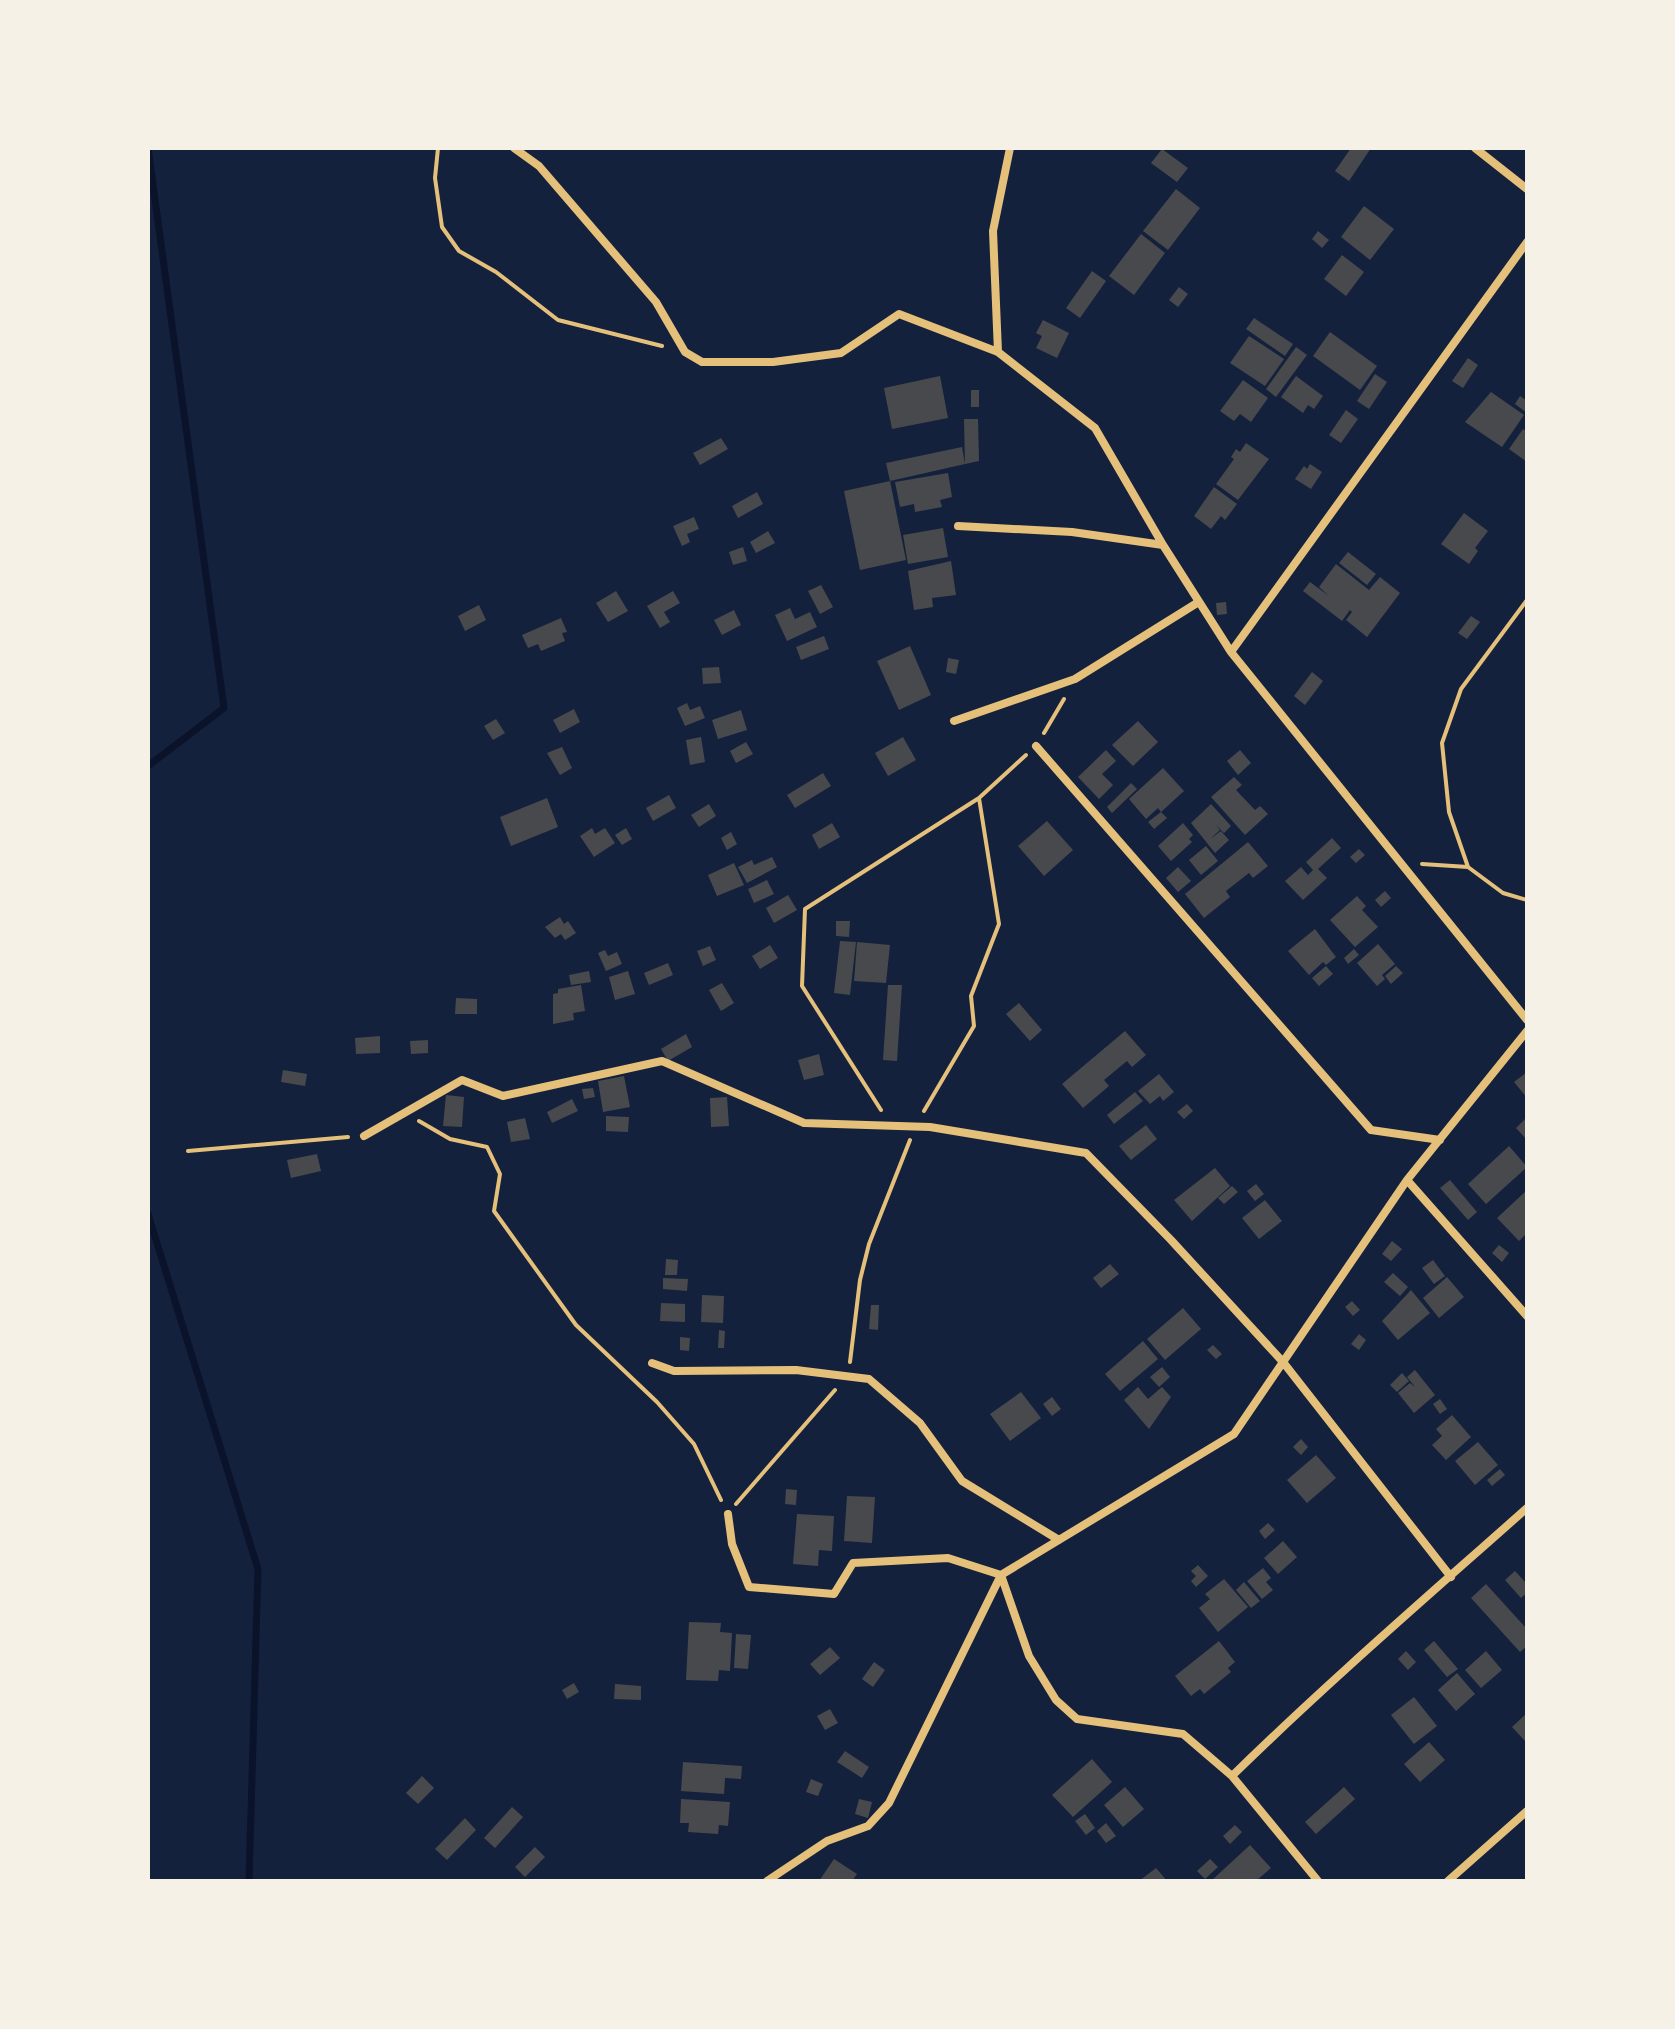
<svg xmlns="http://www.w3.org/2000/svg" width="1675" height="2029" font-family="Raleway,sans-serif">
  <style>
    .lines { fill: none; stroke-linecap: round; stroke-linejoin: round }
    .stream { stroke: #0b132b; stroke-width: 7 }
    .building { fill: #48494c }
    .path { stroke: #e5c07b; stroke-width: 4 }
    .minor { stroke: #e5c07b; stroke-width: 8 }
  </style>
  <rect width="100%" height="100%" fill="#14213d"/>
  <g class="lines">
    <path class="stream" d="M148 766 224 708 148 148
      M148 1214 258 1569 249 1881"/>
  </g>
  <path class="building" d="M1351 148H1371L1349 181 1335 171Z
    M1162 149 1188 168 1177 182 1151 163Z
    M1176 189 1200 208 1168 250 1143 231Z
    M1364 206 1394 229 1370 260 1341 237Z
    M1318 231 1329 240 1322 248 1312 239Z
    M1141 234 1165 253 1134 295 1109 276Z
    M1342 255 1364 272 1346 296 1324 279Z
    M1092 271 1106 281 1080 318 1066 308Z
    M1179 287 1188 294 1178 307 1169 300Z
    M1254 318 1293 344 1285 356 1246 329Z
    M1043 320 1069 333 1057 358 1036 348 1042 336 1036 333Z
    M1330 332 1377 366 1360 390 1313 356Z
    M1249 336 1284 359 1265 386 1230 363Z
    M1296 347 1307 355 1276 397 1266 389Z
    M1468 358 1478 365 1463 388 1452 381Z
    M1375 374 1387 382 1369 409 1357 401Z
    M940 376 948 418 892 429 884 388Z
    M1296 376 1323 396 1314 409 1308 405 1303 413 1281 397Z
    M1243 380 1268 398 1251 422 1240 414 1234 421 1220 411Z
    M971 390H979V407H971Z
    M1491 392 1524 415 1502 447 1465 422Z
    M1520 396 1527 401V413L1515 404Z
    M1346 410 1358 419 1341 443 1329 435Z
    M964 419H978L979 461 965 464 890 481 886 463 962 447 965 464Z
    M1523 429 1527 432V462L1509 449Z
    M721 438 728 449 700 465 693 453Z
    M1246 443 1269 459 1238 500 1216 484 1234 459 1231 457 1236 449 1240 452Z
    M1310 464 1322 472 1311 489 1295 479 1304 466 1307 469Z
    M948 473 952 497 940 500 942 507 915 512 914 504 900 507 895 482Z
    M890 481 906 560 860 570 844 491Z
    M1214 487 1237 504 1225 520 1221 516 1211 529 1194 516Z
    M757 492 763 504 738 518 732 506Z
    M1464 513 1488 531 1475 548 1478 551 1469 564 1441 544Z
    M694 517 699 529 687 534 690 542 682 546 673 526Z
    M943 528 948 557 908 564 903 535Z
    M768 531 775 543 756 553 750 542Z
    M743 547 747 561 733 565 729 552Z
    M1348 552 1376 574 1367 585 1339 563Z
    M951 561 956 595 932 598 933 607 914 610 908 571Z
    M1336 564 1369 590 1380 577 1400 593 1367 637 1346 620 1352 612 1350 610 1342 621 1303 591 1310 582 1329 596 1319 587Z
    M821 585 833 607 820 614 808 591Z
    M616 591 628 611 608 622 596 603Z
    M673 591 680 603 664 612 670 622 660 628 647 606Z
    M1226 602 1227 614 1217 615 1216 603Z
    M479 605 486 620 465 631 458 616Z
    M790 608 795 619 810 612 817 627 787 641 775 615Z
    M734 610 741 625 722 635 714 620Z
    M1471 616 1480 622 1467 639 1458 633Z
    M561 618 567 632 562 633 565 641 541 651 538 644 528 648 522 635Z
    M824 636 829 649 801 660 796 647Z
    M910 646 931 695 899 710 877 661Z
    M948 658 959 660 956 674 946 672Z
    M719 667 721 683 703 684 702 668Z
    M1312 672 1323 681 1305 705 1294 696Z
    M687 703 690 710 700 706 705 718 685 726 677 708Z
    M574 709 580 722 560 733 553 720Z
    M741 710 747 730 718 739 712 720Z
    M496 719 505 733 493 740 484 726Z
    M1138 721 1158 742 1133 766 1112 745Z
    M701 737 705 762 690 765 686 740Z
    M903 737 916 760 888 776 875 753Z
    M746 742 753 754 736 763 730 751Z
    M562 747 572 768 560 775 547 753Z
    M1106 750 1116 761 1102 774 1113 785 1099 799 1078 777Z
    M1240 750 1251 763 1238 775 1227 761Z
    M1163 768 1184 791 1161 812 1158 808 1146 819 1129 799Z
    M823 773 831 786 795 808 787 795Z
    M1234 777 1242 785 1236 790 1255 810 1260 806 1268 814 1245 835 1211 797Z
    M1131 783 1137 789 1112 813 1107 807Z
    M669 795 676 808 653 821 646 808Z
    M547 798 558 827 511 846 500 817Z
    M709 804 716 816 699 827 691 815Z
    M1211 804 1231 826 1224 833 1216 825 1220 830 1210 839 1221 831 1229 840 1215 853 1191 823Z
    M1161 812 1167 818 1154 829 1148 822Z
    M1047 821 1073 850 1044 876 1018 846Z
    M832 823 840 837 819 849 812 835Z
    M1183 823 1193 835 1189 839 1192 842 1171 861 1158 846Z
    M592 828 595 834 605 828 615 843 594 857 580 836Z
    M626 828 632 839 622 845 615 835Z
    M731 832 737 844 727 850 721 838Z
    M1332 838 1341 848 1318 869 1327 878 1303 900 1285 881 1301 867 1308 875 1313 870 1306 862Z
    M1248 842 1268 866 1253 878 1249 873 1226 891 1230 897 1204 918 1185 894Z
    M1206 846 1218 861 1201 875 1189 860Z
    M1359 849 1365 855 1356 863 1350 857Z
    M772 857 777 867 747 883 738 867 752 860 754 865Z
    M734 863 744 885 717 896 708 875Z
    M1178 867 1191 881 1178 892 1166 878Z
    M767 880 774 894 754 903 748 889Z
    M1385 891 1391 898 1381 907 1375 900Z
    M788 895 797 910 774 923 766 908Z
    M1357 896 1366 906 1362 910 1378 927 1355 947 1330 920Z
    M560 917 564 924 568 921 576 933 565 940 561 934 555 938 545 927Z
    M836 921H850L849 937 836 936Z
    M1315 929 1336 957 1326 965 1323 962 1309 975 1288 951Z
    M840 941 856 942 850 995 834 993Z
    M857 942 890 945 886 983 854 981Z
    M1378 944 1395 964 1382 975 1385 979 1377 986 1357 963Z
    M770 945 778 958 760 969 752 956Z
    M710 946 716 960 703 966 697 951Z
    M1354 949 1359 955 1348 964 1344 958Z
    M605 950 608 956 617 952 622 964 606 971 598 953Z
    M668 963 673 975 649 985 644 973Z
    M1326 966 1333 974 1319 986 1312 978Z
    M1396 966 1403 973 1391 984 1385 976Z
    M589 971 591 982 571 985 569 975Z
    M628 971 635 994 615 1000 609 977Z
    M722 983 734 1003 721 1011 709 990Z
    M581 985 585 1011 573 1013 574 1020 553 1024V994L558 993V989Z
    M888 985H902L897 1061 883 1060Z
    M456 998 477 999V1014H455Z
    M1019 1003 1042 1030 1030 1041 1006 1014Z
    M1125 1031 1146 1055 1132 1067 1127 1061 1104 1080 1109 1086 1083 1108 1062 1084Z
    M686 1034 692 1047 668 1061 661 1049Z
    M380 1036V1053L356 1054 355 1038Z
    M428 1040V1053L411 1054 410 1041Z
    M819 1054 824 1075 804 1080 798 1060Z
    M283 1070 307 1074 305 1086 281 1082Z
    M1527 1072V1098L1514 1082Z
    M1159 1074 1174 1092 1163 1101 1160 1096 1150 1104 1138 1091Z
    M624 1076 630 1107 603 1112 598 1081Z
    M593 1088 595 1097 584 1099 582 1089Z
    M1135 1092 1143 1101 1114 1124 1107 1115Z
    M446 1095 464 1097 462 1127 443 1126Z
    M727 1097 729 1126 711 1127 710 1098Z
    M572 1099 578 1111 552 1123 547 1112Z
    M1187 1104 1193 1111 1184 1119 1177 1112Z
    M606 1116 629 1117 628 1132 606 1131Z
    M1527 1117V1140L1516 1128Z
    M525 1118 530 1139 511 1142 507 1122Z
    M1146 1125 1157 1139 1131 1160 1119 1146Z
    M1509 1146 1527 1167 1486 1204 1468 1184Z
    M317 1154 321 1171 291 1178 287 1160Z
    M1215 1168 1230 1186 1192 1221 1174 1200Z
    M1450 1180 1477 1212 1468 1220 1440 1188Z
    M1256 1184 1264 1194 1255 1201 1247 1191Z
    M1232 1186 1238 1192 1224 1204 1218 1198Z
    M1527 1190V1233L1519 1241 1497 1218Z
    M1265 1200 1282 1221 1259 1239 1242 1218Z
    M1392 1241 1402 1249 1391 1261 1382 1254Z
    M1499 1245 1509 1253 1502 1262 1492 1253Z
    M666 1259 678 1260 677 1275H665Z
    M1433 1260 1445 1276 1434 1284 1422 1268Z
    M1110 1264 1119 1274 1101 1288 1093 1278Z
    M1393 1273 1408 1287 1400 1296 1384 1282Z
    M1447 1277 1464 1297 1439 1318 1423 1298Z
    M663 1278 688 1279 687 1291 663 1289Z
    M1411 1290 1430 1313 1398 1340 1382 1321Z
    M702 1295 724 1296 723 1323 701 1322Z
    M1352 1301 1360 1310 1353 1316 1345 1307Z
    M661 1303 685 1304V1322L660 1321Z
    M871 1305H879L878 1330 869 1329Z
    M1183 1308 1201 1329 1165 1360 1147 1339Z
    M719 1330 725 1331 724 1348H718Z
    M1359 1334 1366 1340 1359 1350 1351 1344Z
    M680 1337 690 1338 689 1351 680 1350Z
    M1143 1341 1158 1359 1120 1391 1105 1374Z
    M1213 1345 1222 1354 1216 1359 1207 1350Z
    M1162 1367 1170 1377 1159 1387 1150 1377Z
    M1415 1370 1435 1395 1414 1413 1398 1393 1410 1383 1415 1387 1407 1377Z
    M1402 1373 1409 1381 1397 1392 1390 1385Z
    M1138 1387 1148 1399 1162 1387 1171 1397 1149 1429 1124 1400Z
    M1021 1392 1041 1418 1010 1441 990 1414Z
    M1052 1397 1061 1409 1052 1416 1043 1404Z
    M1440 1399 1447 1409 1440 1414 1433 1404Z
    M1452 1415 1471 1437 1446 1460 1432 1445 1442 1436 1436 1429Z
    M1301 1439 1308 1447 1301 1455 1293 1447Z
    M1478 1442 1498 1465 1475 1485 1455 1461Z
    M1316 1455 1336 1478 1307 1503 1287 1480Z
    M1500 1469 1505 1475 1492 1486 1487 1480Z
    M786 1489 797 1490 796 1505 785 1504Z
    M847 1496 875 1497 872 1543 844 1541Z
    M797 1514 834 1516 832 1551 819 1550 818 1566 793 1564Z
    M1268 1523 1275 1530 1265 1539 1259 1531Z
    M1283 1541 1297 1557 1278 1574 1264 1558Z
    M1198 1565 1208 1576 1196 1587 1191 1581 1196 1576 1191 1571Z
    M1263 1568 1271 1578 1266 1582 1273 1590 1262 1599 1247 1581Z
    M1515 1571 1527 1584V1593L1521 1598 1505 1580Z
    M1224 1579 1248 1607 1218 1632 1199 1608 1210 1599 1205 1594Z
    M1244 1582 1260 1601 1251 1608 1236 1590Z
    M1486 1584 1527 1629V1646L1520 1652 1471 1598Z
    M689 1622 721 1623 720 1632 732 1633 730 1671 719 1670 718 1681 686 1680Z
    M736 1634 751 1635 748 1669 734 1668Z
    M1219 1641 1235 1662 1228 1668 1231 1672 1204 1694 1200 1689 1191 1696 1175 1676Z
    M1434 1641 1458 1669 1447 1677 1424 1650Z
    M830 1647 840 1658 820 1675 810 1664Z
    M1406 1651 1416 1662 1408 1670 1398 1659Z
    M1486 1651 1502 1670 1481 1688 1465 1670Z
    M874 1662 885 1670 873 1687 862 1679Z
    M1457 1673 1475 1694 1456 1711 1438 1690Z
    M574 1683 579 1692 567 1699 562 1690Z
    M615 1684 641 1686V1700L614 1699Z
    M1414 1697 1437 1726 1414 1744 1391 1715Z
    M830 1709 838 1723 825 1730 817 1716Z
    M1527 1713V1743L1512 1727Z
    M1429 1742 1445 1760 1420 1782 1404 1764Z
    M845 1751 869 1767 862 1778 837 1762Z
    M1092 1759 1112 1782 1073 1817 1052 1795Z
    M683 1762 742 1766 741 1779 725 1778 724 1794 681 1791Z
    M422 1776 434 1788 418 1804 406 1793Z
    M811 1779 823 1784 818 1796 806 1792Z
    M1125 1787 1144 1809 1123 1827 1104 1805Z
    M1344 1787 1355 1799 1316 1834 1305 1822Z
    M681 1799 730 1802 728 1826 719 1825 718 1834 688 1832 689 1823H680Z
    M859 1799 872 1802 868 1818 855 1814Z
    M512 1807 523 1817 495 1848 484 1838Z
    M1085 1814 1095 1828 1086 1835 1075 1821Z
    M465 1818 476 1830 447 1860 435 1849Z
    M1106 1823 1116 1836 1106 1843 1097 1831Z
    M1235 1825 1242 1832 1230 1844 1223 1836Z
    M1250 1845 1271 1868 1256 1881H1211Z
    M535 1847 545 1857 525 1877 515 1867Z
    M834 1859 857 1874 852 1881H819Z
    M1210 1859 1218 1867 1205 1879 1197 1871Z
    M1156 1868 1167 1881H1139Z"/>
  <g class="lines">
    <path class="path" d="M438 148 435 178 442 227 459 251 496 272 558 320 662 346
      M1527 600 1461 689 1442 743 1449 812 1468 867 1503 893 1527 900
      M1044 733 1064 699
      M1422 864 1468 867
      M881 1110 802 986 805 909 979 798 1026 755
      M924 1111 974 1026 971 996 999 924 979 798
      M419 1121 450 1139 487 1147 500 1174 494 1211 576 1325 657 1402 694 1444 721 1500
      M188 1151 348 1137
      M850 1362 860 1280 869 1244 910 1140
      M736 1504 835 1390"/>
    <path class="minor" d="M514 148 539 166 656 302 685 352 702 362H773L841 353 899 314 998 352 1095 428 1163 545 1072 532 958 526
      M1475 148 1527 189
      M998 352 993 231 1010 148
      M1163 545 1231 652 1527 1020
      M1231 652 1527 242
      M954 721 1075 679 1197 603
      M1036 746 1371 1130 1440 1140
      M364 1136 462 1080 503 1096 662 1061 804 1123 930 1127 1086 1153 1171 1240 1283 1362 1451 1577
      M1407 1180 1527 1316
      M652 1363 674 1371 796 1370 869 1379 920 1423 962 1481 1059 1540
      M728 1514 732 1544 749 1587 834 1594 853 1563 948 1558 1001 1575 1029 1656 1056 1700 1077 1719 1183 1734 1232 1776 1318 1881
      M1232 1776C1327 1683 1428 1596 1527 1508
      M767 1881 827 1841 868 1826 889 1803 1001 1575 1234 1434 1407 1180 1527 1031
      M1448 1881 1527 1811"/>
  </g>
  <rect width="1675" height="2029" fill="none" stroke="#f6f1e7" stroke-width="300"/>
</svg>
